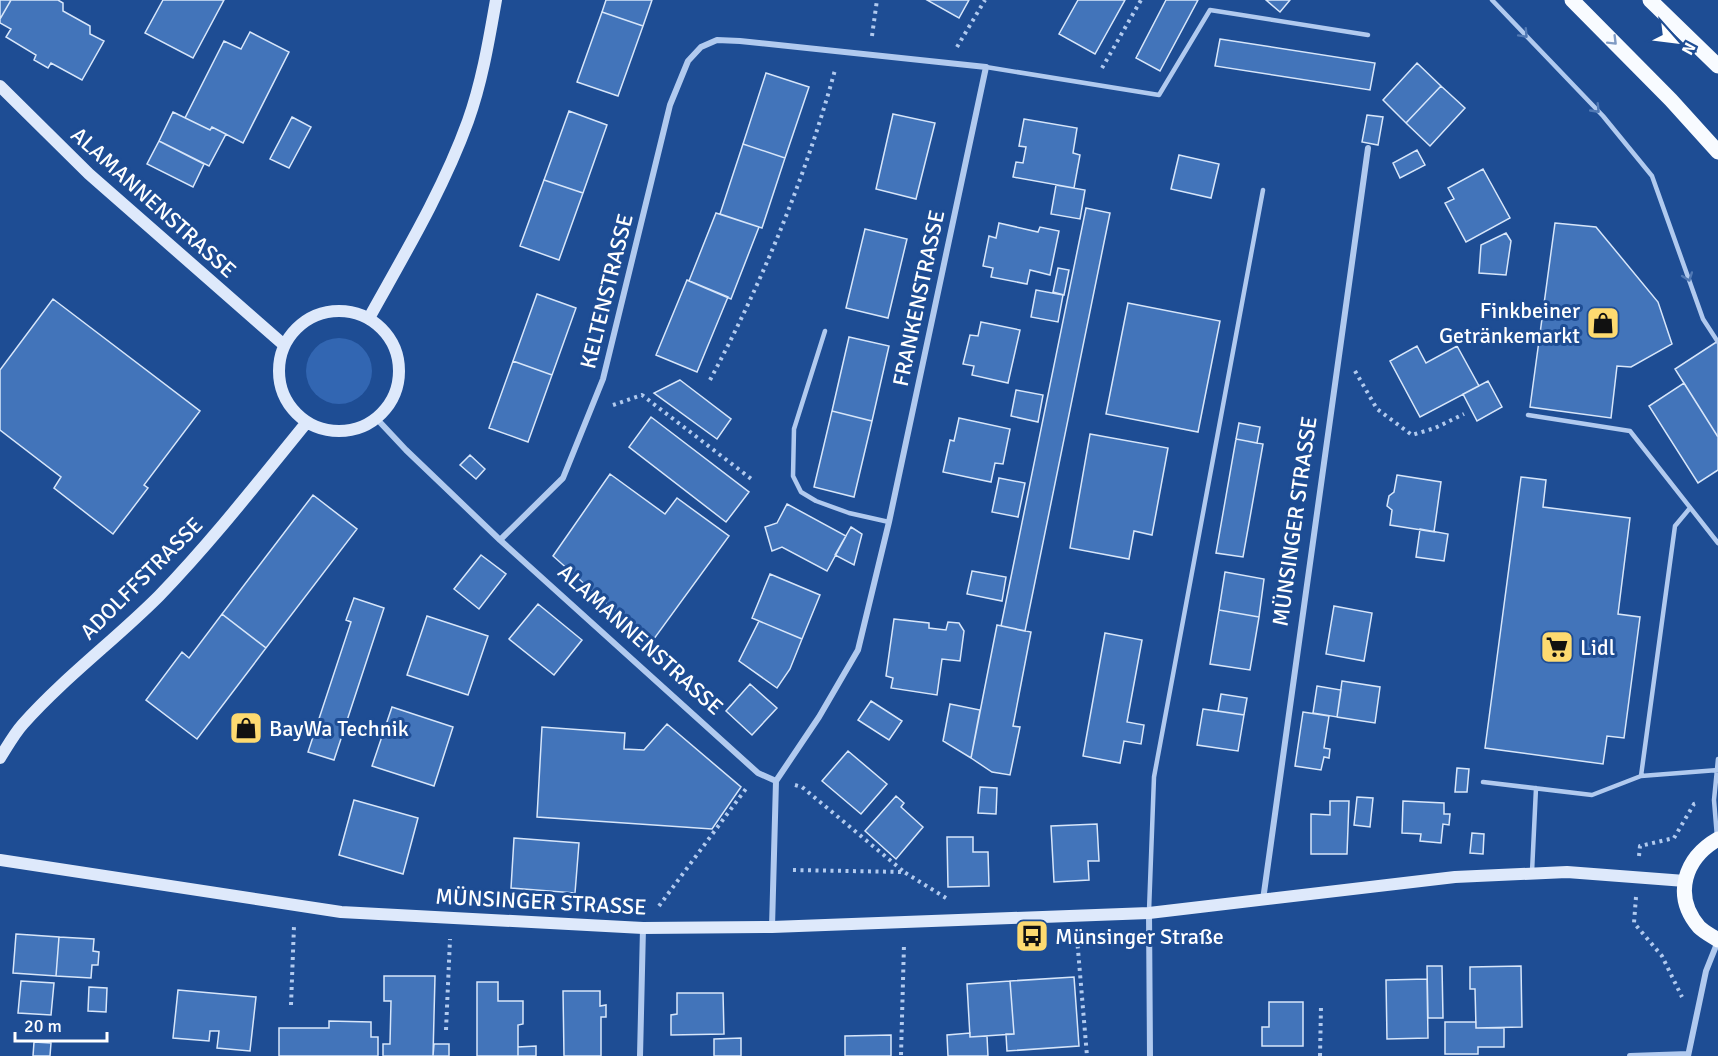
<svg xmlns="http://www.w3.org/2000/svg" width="1718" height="1056" font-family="Signika,sans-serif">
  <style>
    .green { fill: #3266b2 }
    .building { fill: #4274ba; stroke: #d7e6fa; stroke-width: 1.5 }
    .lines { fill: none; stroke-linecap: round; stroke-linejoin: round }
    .path { stroke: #b1caef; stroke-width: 4; stroke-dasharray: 3 4.5; stroke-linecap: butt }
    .lane { stroke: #b1caef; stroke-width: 4.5 }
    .street { stroke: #b1caef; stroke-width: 6 }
    .secondary { stroke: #dee9fb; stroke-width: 12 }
    .primary { stroke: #f8fbff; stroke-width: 15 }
    .oneway { stroke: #5179b4 }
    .oneway2 { stroke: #809bc4 }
    .labels { text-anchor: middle; stroke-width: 6; stroke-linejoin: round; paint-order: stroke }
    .street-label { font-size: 22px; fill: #fff; stroke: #1e4d94 }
    .poi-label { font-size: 22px; fill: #fff; stroke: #1e4d94; text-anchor: start }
  </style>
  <rect width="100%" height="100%" fill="#1e4d94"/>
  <path class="green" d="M306 371a33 33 0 1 1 66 0a33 33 0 1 1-66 0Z"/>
  <path class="building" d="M0 0H11L0 19Z
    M11 0H58L63 3V11L90 26V34L104 41 82 80 51 63 48 68 34 60 36 55 6 37 11 29 0 23V19Z
    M163 0H224L193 58 145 33Z
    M606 0H652L643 26 602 12Z
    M927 0H969L959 18Z
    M1078 0H1125L1095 54 1059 34Z
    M1166 0H1198L1160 71 1136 58Z
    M1266 0H1290L1280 12Z
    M602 12 643 26 618 96 577 82Z
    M250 32 289 52 243 143 212 127 210 130 185 118 224 41 241 49Z
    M1220 39 1375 63 1370 90 1215 66Z
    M1417 63 1441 86 1406 123 1383 100Z
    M766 73 809 87 785 158 743 144Z
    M1441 86 1465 108 1430 146 1406 123Z
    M569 111 607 125 583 193 544 180Z
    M173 112 210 130 212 127 226 134 209 166 159 141Z
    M893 114 935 123 916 199 876 189Z
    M1367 115 1383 117 1378 145 1362 142Z
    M292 117 311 127 289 168 270 159Z
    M1024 119 1077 128 1073 153 1080 155 1074 188 1013 177 1016 162 1023 163 1026 147 1019 146Z
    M159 141 204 164 193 187 147 164Z
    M743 144 785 158 762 228 720 214Z
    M1417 150 1425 165 1400 178 1393 163Z
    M1179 155 1219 164 1211 198 1171 189Z
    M1483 169 1510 218 1466 242 1445 203 1454 199 1448 188Z
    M544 180 583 193 559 260 520 246Z
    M1056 185 1085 190 1080 219 1051 214Z
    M1086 208 1110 213 1025 631 1001 626Z
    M716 213 759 227 731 299 689 281Z
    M999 223 1038 232 1040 227 1059 231 1050 275 1030 270 1027 284 991 277 993 268 983 266 989 236 996 238Z
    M1555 223 1596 227 1658 302 1672 344 1631 367 1617 366 1611 418 1530 407Z
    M865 229 907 239 888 318 846 308Z
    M1506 233 1511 241 1506 275 1479 273 1481 245Z
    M1058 268 1069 270 1064 295 1053 292Z
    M687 280 728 297 697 372 656 355Z
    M1036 290 1063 295 1058 322 1031 317Z
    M537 294 576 308 552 375 513 361Z
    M53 299 200 411 144 485 148 488 113 534 54 488 61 477 0 430V370Z
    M1128 303 1220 321 1198 432 1106 414Z
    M981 322 1020 330 1008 383 972 375 974 366 963 364 970 335 978 336Z
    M849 337 889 346 872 421 832 411Z
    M1718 341V437L1675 369Z
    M1417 346 1426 363 1457 346 1479 386 1420 417 1390 361Z
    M513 361 552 375 528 442 489 428Z
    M680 380 731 419 717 439 654 393Z
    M1488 381 1502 407 1477 421 1463 394Z
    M1684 383 1718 437V470L1698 483 1649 406Z
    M1016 390 1043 395 1038 422 1011 416Z
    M832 411 872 421 854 497 814 487Z
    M651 417 749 492 726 522 629 447Z
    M959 418 1010 429 1003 464 995 463 991 482 943 472 950 440 954 441Z
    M1239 423 1260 427 1257 443 1236 439Z
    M1090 434 1168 448 1152 535 1134 531 1129 559 1070 548Z
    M1236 439 1263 444 1243 557 1216 553Z
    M470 455 485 469 476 479 460 465Z
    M610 474 665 514 677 498 729 536 651 643 553 556Z
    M1397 475 1441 482 1434 532 1390 525 1392 510 1387 506 1389 496 1394 492Z
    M1521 477 1546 480 1543 507 1630 518 1618 614 1640 617 1624 738 1607 736 1603 764 1485 748Z
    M999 478 1025 483 1018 517 992 512Z
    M313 495 357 529 266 648 222 614Z
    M787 504 846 536 827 571 782 547 772 551 765 527 777 523Z
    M851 527 862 534 854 565 835 555Z
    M1420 529 1448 534 1444 561 1416 557Z
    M481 555 506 574 479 609 454 589Z
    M972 571 1006 577 1002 601 967 594Z
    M1225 572 1264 579 1259 617 1219 610Z
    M770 574 820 595 802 639 752 618Z
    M354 598 384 608 334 760 308 752 351 622 346 620Z
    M538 604 582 640 554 675 509 639Z
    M1334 606 1372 613 1364 661 1326 654Z
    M1219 610 1259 617 1250 670 1210 664Z
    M222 614 266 648 197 739 146 700 182 652 189 658Z
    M427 616 488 636 468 695 407 675Z
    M894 619 929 623V628L946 630 948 622 959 623 964 631 960 661 942 659 937 695 891 688 893 678 886 676Z
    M759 621 802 639 790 669 777 688 739 661Z
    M997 625 1031 632 1013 726 1020 727 1010 775 992 772 971 758Z
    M1105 633 1142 640 1127 722 1144 725 1141 744 1124 741 1120 763 1083 756Z
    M1342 681 1380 687 1375 723 1337 717Z
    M750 684 777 708 752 735 726 711Z
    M1317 686 1341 690 1337 717 1313 713Z
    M1221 694 1247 698 1244 715 1218 711Z
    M871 701 902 721 889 740 858 720Z
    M950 704 980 710 971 758 943 741Z
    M392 707 453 727 434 786 372 766Z
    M1203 709 1244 715 1238 751 1197 745Z
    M1303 712 1329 716 1324 748 1330 749 1329 758 1324 757 1321 770 1295 766Z
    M667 724 741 787 712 829 537 817 542 727 625 733 624 749 644 750Z
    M848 751 887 784 861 814 822 781Z
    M1457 768 1469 769 1467 792H1455Z
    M980 787 997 788 996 814 978 813Z
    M896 796 904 803 901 807 923 827 896 859 865 831Z
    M1357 797 1373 798 1370 827 1354 825Z
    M354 800 418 818 403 874 339 855Z
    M1330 801H1349L1347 854H1311V814L1330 815Z
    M1403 801 1444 803V814H1450L1449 825 1443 824 1441 843 1420 841 1421 834 1402 833Z
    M1097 824 1099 861H1088L1089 880 1054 882 1051 826Z
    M1472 833 1484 834 1483 854 1470 853Z
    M947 837H973V852H988L989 886 948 887Z
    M514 838 579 843 575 893 511 888Z
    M16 934 59 937 56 976 13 973Z
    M59 937 94 939 93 951 99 952 98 965H92L91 978 56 976Z
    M1427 966H1442L1443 1018H1428Z
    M1521 966 1522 1027 1476 1028 1475 989H1470V967Z
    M384 976H435L433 1056H383V1044H390L391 1001H384Z
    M1074 977 1079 1046 1007 1051 1006 1034H1014L1010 981Z
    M1427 979 1428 1038 1387 1039 1386 980Z
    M21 981 54 983 51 1015 18 1013Z
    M1010 981 1014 1034 970 1037 967 984Z
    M477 982H498V1001H523V1024L518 1025V1056H477Z
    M89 987 107 988 106 1012 88 1011Z
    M178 990 256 997 250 1051 217 1048 219 1031H210L209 1041 173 1038Z
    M563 991H600V1006L606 1005V1017H601V1056H564Z
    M677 993H723L724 1034 671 1035V1015L677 1014Z
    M1269 1002H1303V1046H1262V1027H1269Z
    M329 1021 371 1022V1037H378V1056H279V1028H329Z
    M1445 1022H1476V1028H1504V1047H1478V1054H1445Z
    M970 1033V1037L987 1036 988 1056H948L947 1035Z
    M891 1035V1056H845V1036Z
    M741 1038V1056H714V1039Z
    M34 1042 51 1043 50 1056H33Z
    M434 1044H449V1056H433Z
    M536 1046V1056H518V1047Z"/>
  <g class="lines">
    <path class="path" d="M872 36 877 0
      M957 47 985 0
      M1102 68 1141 0
      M1355 371 1377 409 1412 435 1435 428 1464 414
      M710 380C762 283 806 176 835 70
      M613 405 642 395 754 481
      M795 785 802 787 903 871
      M1639 856 1640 846 1674 838 1694 804 1697 803
      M793 870 904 872 946 898
      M1636 897 1634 923 1662 956 1682 997
      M659 906 748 786
      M1077 938 1087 1056
      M291 1005 294 926
      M446 1030 450 939
      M901 1055 904 944
      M1320 1056 1321 1006"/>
    <path class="lane" d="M1492 0 1603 116 1652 176 1703 319 1718 342
      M986 67 1159 95 1210 10 1368 35
      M825 331 794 429 793 476 801 492 816 501 849 513 889 522
      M1528 415 1630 431 1718 543
      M1641 776 1675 526 1690 508
      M1483 782 1592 795 1641 776 1718 770
      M1717 837 1714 800 1718 759
      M1532 872 1536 788
      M1149 911 1154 777 1263 190"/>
    <path class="street" d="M376 418 406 450 500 540 758 773 776 781 772 927
      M500 540 563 478 603 379 670 105 688 61 701 47 717 40 740 41 986 67 889 522 858 650 819 717 776 781
      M1263 900 1368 148
      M1149 913 1150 1056
      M640 1056 643 928
      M1630 1056 1688 1054
      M1688 1056 1706 971 1718 941"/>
    <path class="secondary" d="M0 86 89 174 284 345
      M279 371a60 60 0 1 1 120 0a60 60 0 1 1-120 0Z
      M369 318C404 255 443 190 468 121 482 82 489 40 496 0
      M0 758C7 747 14 734 23 724 65 677 115 640 159 596 212 541 259 481 307 422
      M0 860 341 912 643 928 772 927 1149 913 1455 877 1567 872 1685 881"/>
    <path class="primary" d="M1572 0 1671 100 1718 152
      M1650 0 1718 66
      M1718 839C1685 858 1672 895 1699 927 1704 932 1712 936 1718 940"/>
  </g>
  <defs><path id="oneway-chevron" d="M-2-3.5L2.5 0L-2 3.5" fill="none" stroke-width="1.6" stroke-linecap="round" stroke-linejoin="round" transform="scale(1.5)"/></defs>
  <g class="oneway">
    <use href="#oneway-chevron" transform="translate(1524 34) rotate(47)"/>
    <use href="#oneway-chevron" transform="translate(1596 109) rotate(46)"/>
    <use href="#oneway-chevron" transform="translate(1688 277) rotate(70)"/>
  </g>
  <use class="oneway2" href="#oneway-chevron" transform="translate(1613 41) rotate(45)"/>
  <defs>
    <g id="shop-square" transform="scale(1.725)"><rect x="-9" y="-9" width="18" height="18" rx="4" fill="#fdda70" stroke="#1e4d94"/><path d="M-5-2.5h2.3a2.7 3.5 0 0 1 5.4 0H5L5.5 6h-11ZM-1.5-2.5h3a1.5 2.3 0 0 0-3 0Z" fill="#111"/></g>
    <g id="supermarket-square" transform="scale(1.725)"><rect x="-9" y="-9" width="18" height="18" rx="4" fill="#fdda70" stroke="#1e4d94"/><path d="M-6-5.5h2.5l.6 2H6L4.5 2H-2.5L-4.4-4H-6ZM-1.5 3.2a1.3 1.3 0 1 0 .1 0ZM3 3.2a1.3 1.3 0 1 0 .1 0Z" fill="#111"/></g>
    <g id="bus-square" transform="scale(1.725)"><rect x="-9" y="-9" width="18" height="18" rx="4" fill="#fdda70" stroke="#1e4d94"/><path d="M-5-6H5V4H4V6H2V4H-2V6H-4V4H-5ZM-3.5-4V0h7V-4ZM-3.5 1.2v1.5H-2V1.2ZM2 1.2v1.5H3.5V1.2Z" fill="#111"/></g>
  </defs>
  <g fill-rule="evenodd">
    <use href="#shop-square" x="1603" y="323"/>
    <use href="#supermarket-square" x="1557" y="647"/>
    <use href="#shop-square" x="246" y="728"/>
    <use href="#bus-square" x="1032" y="936"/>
  </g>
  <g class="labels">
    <g class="street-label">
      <text transform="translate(154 202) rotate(42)" y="8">ALAMANNENSTRASSE</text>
      <text transform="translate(606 291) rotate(-76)" y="8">KELTENSTRASSE</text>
      <text transform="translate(918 298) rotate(-78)" y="8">FRANKENSTRASSE</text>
      <text transform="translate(1294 521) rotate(-82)" y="8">MÜNSINGER STRASSE</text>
      <text transform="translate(141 578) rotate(-45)" y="8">ADOLFFSTRASSE</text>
      <text transform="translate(641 639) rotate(42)" y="8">ALAMANNENSTRASSE</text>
      <text transform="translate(541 901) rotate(3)" y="8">MÜNSINGER STRASSE</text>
    </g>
    <g class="poi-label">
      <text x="1580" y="318" text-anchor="end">Finkbeiner<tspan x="1580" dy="25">Getränkemarkt</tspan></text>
      <text x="1580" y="655">Lidl</text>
      <text x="269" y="736">BayWa Technik</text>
      <text x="1055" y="944">Münsinger Straße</text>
    </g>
  </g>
  <g transform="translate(1676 42) rotate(118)" stroke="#1e4d94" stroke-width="4.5" paint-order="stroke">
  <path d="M0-4.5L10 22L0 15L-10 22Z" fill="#ffffff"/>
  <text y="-9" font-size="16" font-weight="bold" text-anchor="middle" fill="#ffffff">N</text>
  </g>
  <path d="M15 1032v9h92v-9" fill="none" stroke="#ffffff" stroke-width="3"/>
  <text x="24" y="1032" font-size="18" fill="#ffffff" stroke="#1e4d94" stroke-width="4.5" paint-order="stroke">20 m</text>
</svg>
